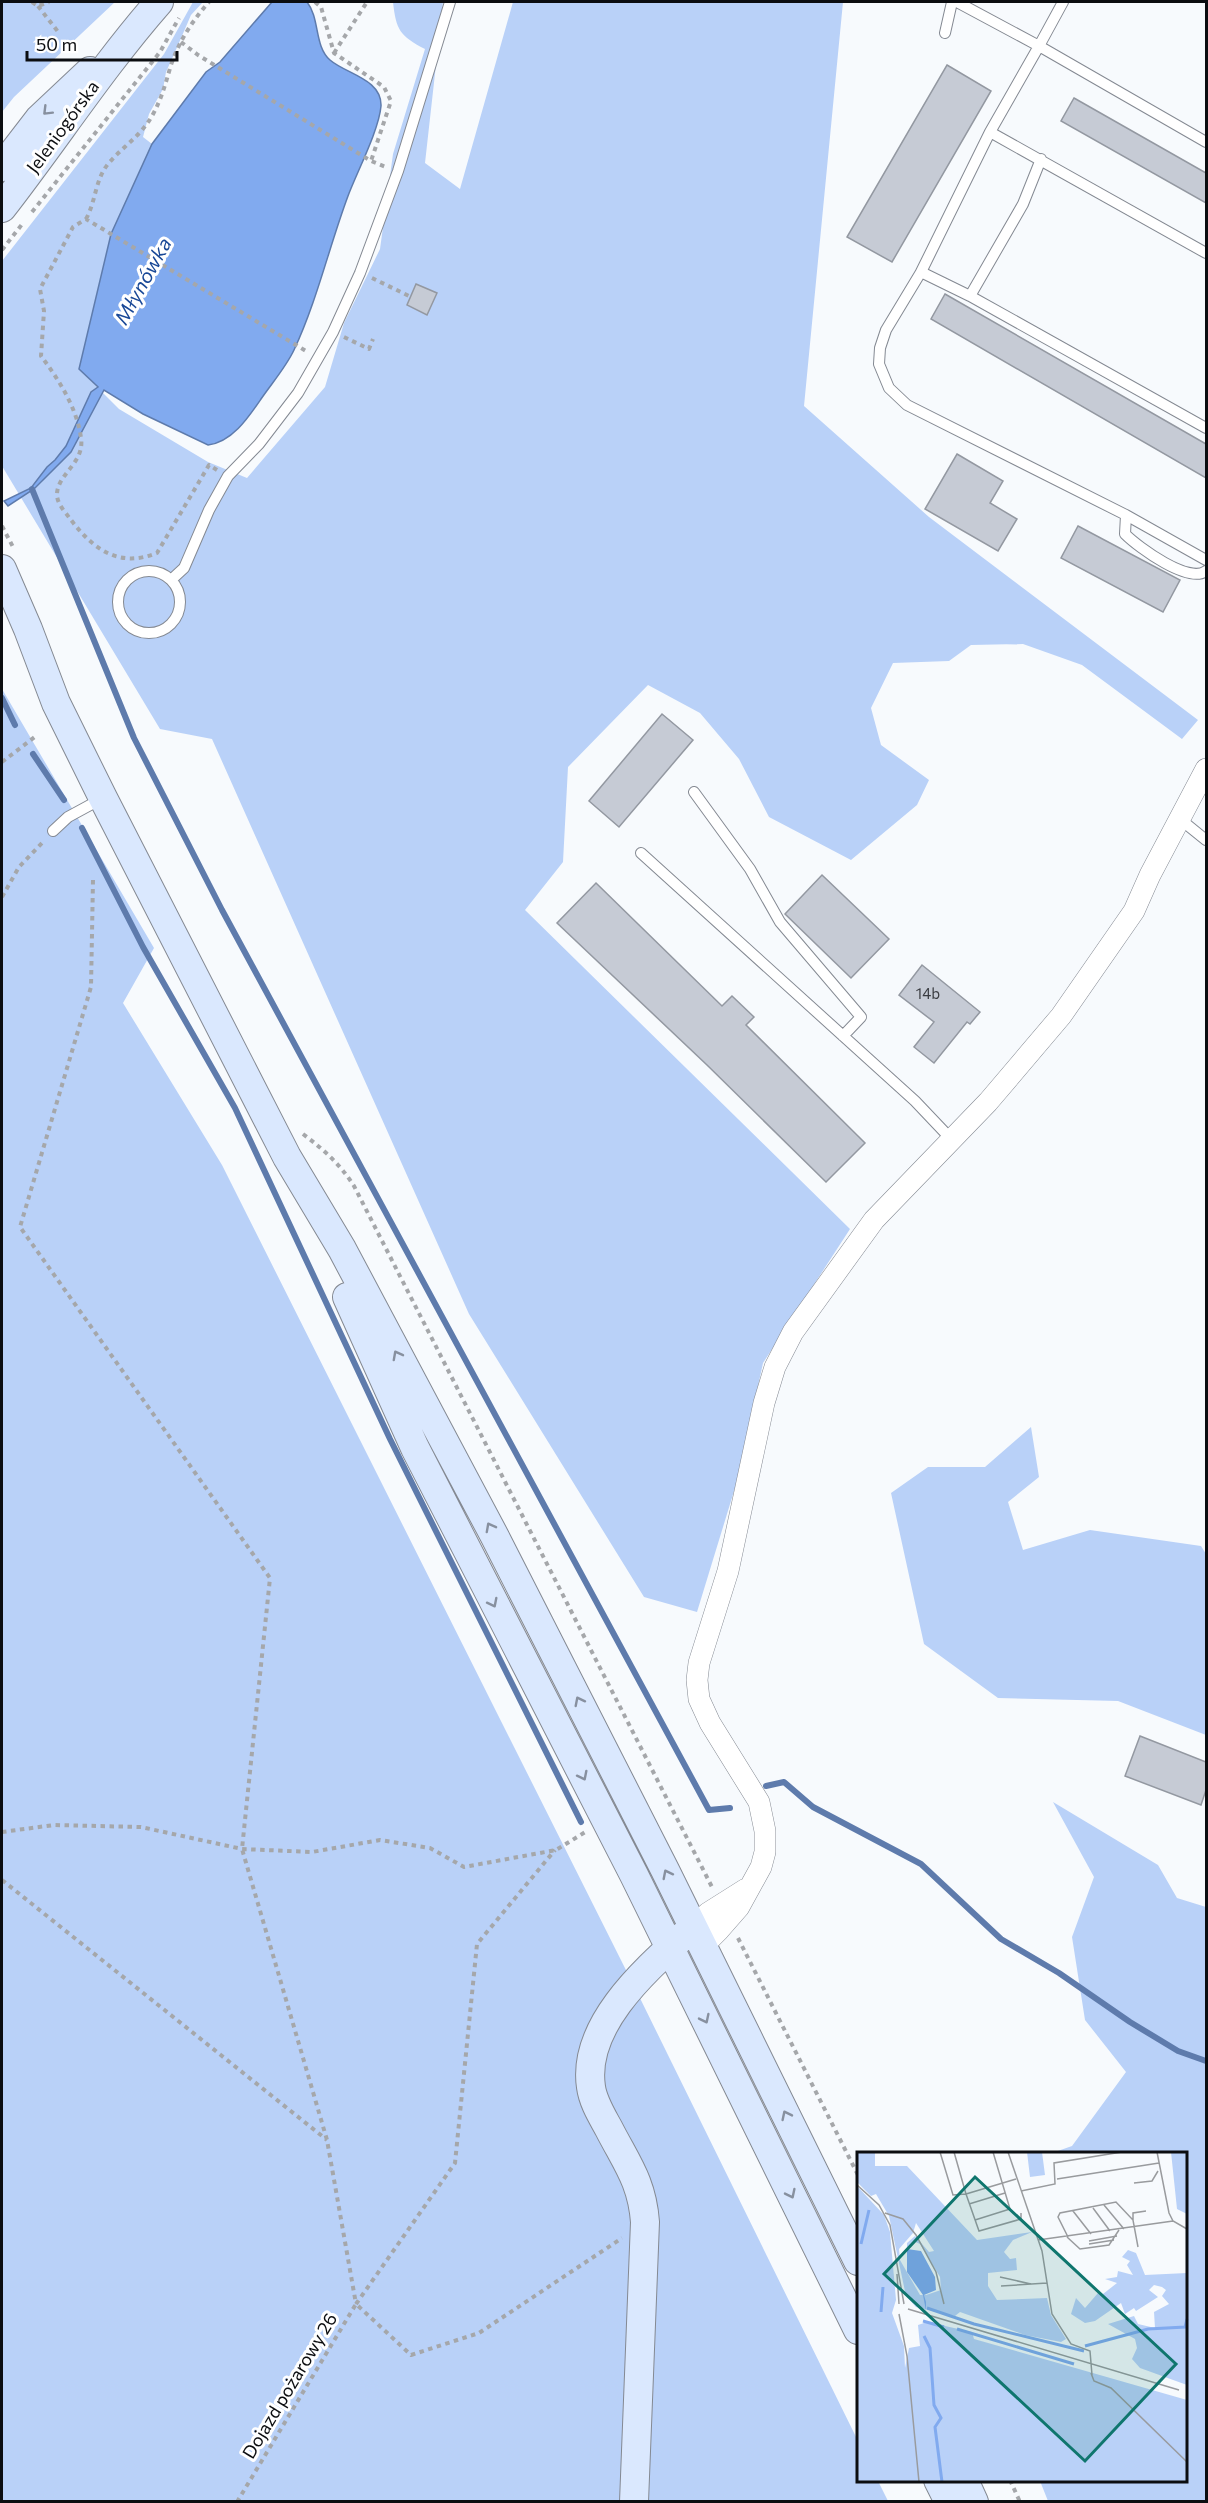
<svg xmlns="http://www.w3.org/2000/svg" width="1208" height="2503" font-family="Commissioner,sans-serif">
  <style>
    .green { fill: #b9d1f8 }
    .water { fill: #81aaef; stroke: #5e7bac; stroke-width: 1.5 }
    .lines { fill: none; stroke-linecap: round; stroke-linejoin: round }
    .stream { stroke: #5e7bac; stroke-width: 6 }
    .building { fill: #c6cbd5; stroke: #9398a1; stroke-width: 1.5 }
    .lane-casing { stroke: #848992; stroke-width: 12 }
    .street-casing { stroke: #848992; stroke-width: 22 }
    .secondary-casing { stroke: #848992; stroke-width: 30 }
    .path { stroke: #a5a7aa; stroke-width: 4; stroke-dasharray: 4.5 4.5; stroke-linecap: butt }
    .lane { stroke: #fff; stroke-width: 10 }
    .street { stroke: #fff; stroke-width: 21 }
    .secondary { stroke: #dae8fe; stroke-width: 28 }
    .oneway { stroke: #87909f }
    .labels { text-anchor: middle; stroke-width: 6; stroke-linejoin: round; paint-order: stroke }
    .number-label { font-size: 15px; fill: #3a3c41 }
    .street-label { font-size: 18px; fill: #0b0d10; stroke: #fff }
    .water-label { font-size: 20px; font-style: italic; fill: #194897; stroke: #fff }
    .inset-river { fill: none; stroke: #81aaef; stroke-width: 3 }
    .inset-road { fill: none; stroke: #999b9e; stroke-width: 1.5 }
    .view { fill: #0f766e; fill-opacity: 0.15; stroke: #0f766e; stroke-width: 3 }
    .inset-edge { fill: none; stroke: #0b0d10; stroke-width: 3 }
  </style>
  <rect width="100%" height="100%" fill="#f7fafd"/>
  <path class="green" d="M2 2H115L14 97 2 112Z
    M193 2H203L191 15 175 52 166 72 163 89 149 114 143 137 152 144 111 234 79 369 119 409 208 462 247 478 325 387 344 323 380 249 393 154 425 49C400 36 396 30 393 2H443L425 163 460 189 513 2H843L804 406 929 517 1198 720 1182 739 1082 665 1023 644 971 645 949 661 893 663 871 708 881 745 929 780 917 805 851 860 769 817 739 759 700 713 648 685 568 767 563 862 525 910 850 1229 763 1363 738 1478 697 1612 644 1597 469 1314 212 739 160 729 2 466V261L164 54Z
    M2 689 154 948 123 1003 222 1165 635 1988 858 2441V2480L878 2481 888 2501H2Z
    M1031 1427 1039 1477 1008 1502 1023 1550 1090 1530 1201 1546 1206 1554V1735L1118 1701 998 1698 924 1644 891 1493 928 1467H985Z
    M1053 1802 1158 1865 1177 1898 1206 1907V2501H1048L1040 2481 1186 2480V2154L1052 2153 1072 2146 1126 2072 1085 2020 1072 1937 1094 1877Z"/>
  <path class="water" d="M272 2H307C320 18 314 46 330 60 346 74 382 79 381 106 379 130 357 172 348 196 329 247 317 301 294 350 286 367 272 383 261 399 248 418 232 442 208 445L143 414 104 390 71 452 34 489 8 506 4 501 31 488 47 467 55 460 66 446 91 392 98 387 79 369 111 234 152 144 206 72 220 62Z"/>
  <g class="lines">
    <path class="stream" d="M32 489 134 738 222 910 709 1810 730 1808
      M2 698 15 725
      M33 754 64 800
      M82 828 143 947 235 1108 390 1439 581 1822
      M766 1786 784 1782 813 1807 921 1864 1001 1939 1059 1973 1130 2022 1178 2051 1206 2061"/>
  </g>
  <path class="building" d="M947 65 991 91 892 262 847 237Z
    M1074 98 1206 173V203L1061 121Z
    M416 284 437 293 427 315 407 305Z
    M945 294 1206 444V478L931 319Z
    M957 454 1003 481 990 503 1017 519 998 551 925 509Z
    M1078 526 1180 580 1163 612 1061 558Z
    M662 714 693 740 619 827 589 801Z
    M822 875 889 939 851 978 785 914Z
    M596 883 722 1006 732 996 754 1017 746 1025 865 1143 826 1182 707 1065 557 923Z
    M922 965 980 1012 970 1024 967 1022 934 1063 914 1047 934 1022 899 995Z
    M1140 1736 1206 1762V1790L1201 1805 1125 1776Z"/>
  <g class="lines">
    <g class="lane-casing">
      <path id="lane" d="M957 2 1039 46 990 132 921 272 886 330 880 348 879 364 889 388 907 405 1126 515 1206 560
        M1063 2 1039 46 1206 142
        M945 33 952 2
        M990 132 1206 253
        M921 272 970 296 1206 428
        M970 296 1023 204 1041 159
        M1126 515 1125 534C1139 548 1189 584 1206 571
        M118 602a31 31 0 1 1 62 0a31 31 0 1 1-62 0Z
        M171 580 184 568 209 510 228 476 259 444 298 393 333 332 360 273 398 171 450 2
        M694 792 750 869 780 922 861 1017 843 1036
        M1180 819 1206 840
        M53 831 68 817 103 798
        M641 853 915 1101 952 1140"/>
    </g>
    <g class="street-casing">
      <path id="street" d="M693 1927 708 1913 746 1889
        M703 1946 718 1931 739 1907 761 1867 765 1852V1831L759 1802 710 1723 699 1699 697 1680 699 1663 728 1571 764 1403 775 1367 793 1332 874 1220 988 1102 1061 1016 1134 911 1150 875 1206 769"/>
    </g>
    <g class="secondary-casing">
      <path id="secondary" d="M2 167 39 119 90 71
        M2 208C55 140 102 67 159 2
        M2 569 28 629 56 703 103 798 287 1157 342 1249 494 1535 665 1870 858 2261
        M347 1297 415 1448 634 1875 858 2330
        M938 2480 949 2502
        M964 2480 974 2502
        M634 2502 645 2222C642 2182 627 2164 609 2129 602 2116 593 2102 591 2087 582 2027 642 1973 683 1936"/>
    </g>
    <path class="path" d="M32 2 38 6 49 2
      M315 2 321 7 334 53 384 87 391 101 371 161
      M38 6 59 33
      M181 42 198 55 371 161 386 167
      M334 53 367 2
      M32 212 160 52 179 18
      M86 219C96 201 95 180 108 164 122 147 140 137 152 116 162 98 165 85 171 65 179 41 193 20 209 2
      M2 250 23 223
      M372 278 409 296
      M344 337 369 349 373 339
      M217 470 209 465 157 553C119 568 94 550 71 520 66 513 58 505 57 496 56 474 85 464 81 438 77 408 59 380 41 356L44 311 40 289 73 227 86 219 306 351
      M2 526 13 547
      M2 762 36 736
      M93 880 91 987 20 1227 270 1578 242 1849 327 2140 356 2304
      M2 897 19 867 44 841
      M303 1134C324 1150 340 1164 354 1186L713 1889
      M2 1832 54 1825 141 1827 242 1849 312 1852 380 1840 430 1848 464 1867 556 1850 587 1831
      M2 1880 327 2140
      M738 1938 858 2175
      M356 2304 455 2163 477 1944 555 1850
      M1010 2480 1020 2502
      M237 2502 356 2304 411 2355 479 2333 622 2238"/>
    <use href="#lane" class="lane"/>
    <use href="#street" class="street"/>
    <use href="#secondary" class="secondary"/>
  </g>
  <defs><path id="oneway-chevron" d="M-2-3.5L2.5 0L-2 3.5" fill="none" stroke-width="1.6" stroke-linecap="round" stroke-linejoin="round" transform="scale(1.5)"/></defs>
  <g class="oneway">
    <use href="#oneway-chevron" transform="translate(47 111) rotate(135)"/>
    <use href="#oneway-chevron" transform="translate(397 1355) rotate(-118)"/>
    <use href="#oneway-chevron" transform="translate(490 1527) rotate(-118)"/>
    <use href="#oneway-chevron" transform="translate(493 1603) rotate(63)"/>
    <use href="#oneway-chevron" transform="translate(579 1701) rotate(-117)"/>
    <use href="#oneway-chevron" transform="translate(583 1776) rotate(63)"/>
    <use href="#oneway-chevron" transform="translate(667 1874) rotate(-117)"/>
    <use href="#oneway-chevron" transform="translate(705 2019) rotate(64)"/>
    <use href="#oneway-chevron" transform="translate(786 2115) rotate(-116)"/>
    <use href="#oneway-chevron" transform="translate(791 2194) rotate(64)"/>
  </g>
  <g class="labels">
    <g class="number-label">
      <text x="928" y="999">14b</text>
    </g>
    <g class="street-label">
      <text transform="translate(63 127) rotate(-54)" y="6">Jeleniogórska</text>
      <text transform="translate(290 2386) rotate(-59)" y="6">Dojazd pożarowy 26</text>
    </g>
    <g class="water-label">
      <text transform="translate(143 281) rotate(-61)" y="7">Młynówka</text>
    </g>
  </g>
  <g transform="translate(857 2152)">
    <rect width="330" height="330" fill="#f7fafd"/>
    <path d="M0 0H18V14H50L120 88 175 80 156 88 147 100 153 107 159 106 160 118 131 121V134L140 148 190 146 194 163 209 187 204 190 168 183 103 160 98 164 59 155 49 144 32 64 19 42 14 44 0 30ZM59 71 77 99 72 100 58 84 50 91V96L56 89 63 92 83 125 84 138 69 143H63L43 108 42 97 56 81ZM170 0H185L188 23 173 25ZM314 0H330V62L320 57ZM0 34 27 63 33 80 39 148 35 161 47 194 48 216 52 196 63 194 61 173 70 170 115 180 117 187 330 248V330H0ZM271 98 279 101 288 123 330 121V233L283 216 275 207 280 196 278 187 251 172 277 164 281 172 298 176 297 160 312 152 305 144 309 138 305 135 297 133 292 138 301 145 279 159 277 156 268 162 264 151 238 169 228 171 214 162 219 146 228 156 241 141 246 142 260 131 248 127 260 125 261 119 276 123 270 113 273 109 265 105Z" fill="#b9d1f8" fill-rule="evenodd"/>
    <path d="M50 97 64 99 78 125 79 138 67 143 69 150V159L66 143 50 120Z" fill="#81aaef"/>
    <path class="inset-river" d="M4 92 12 58M70 156 117 172 227 199M24 160 26 135M66 169 87 175M100 177 217 212M67 184 73 196 77 253 84 266 78 275 85 330M228 194 291 177 328 175 330 167"/>
    <path class="inset-road" d="M83 0 96 43 109 42 122 79 164 67V61M97 0 109 42 159 27M151 0 185 99 195 162 214 192 233 199 235 223M300 0 312 61 316 69 330 77M200 27 302 11M277 31 295 29 301 19M0 33 22 53 33 73 47 152M164 39 198 32 197 11 265 0M112 52 148 41M247 53 267 77M236 56 253 79M216 59 234 82M28 61 46 67 59 83 79 120 87 152M118 68 153 57 136 0M276 68V61L289 59M210 85 223 97 252 93 262 78M211 85 201 65 203 61 259 50 276 68 281 95M181 88 316 69M232 89 260 84M232 92 257 88M40 122 42 152M143 125 174 132M144 134 190 131M51 157 322 238M42 162 50 204 62 330M234 221 237 229 254 236 330 310"/>
    <path class="view" d="M118 25 319 212 228 309 27 122Z"/>
    <rect width="330" height="330" class="inset-edge"/>
  </g>
  <rect width="1208" height="2503" fill="none" stroke="#0b0d10" stroke-width="6"/>
  <path d="M27 51v9h150v-9" fill="none" stroke="#0b0d10" stroke-width="3"/>
  <text x="36" y="51" font-size="18" fill="#0b0d10" stroke="#ffffff" stroke-width="4.5" paint-order="stroke">50 m</text>
</svg>
